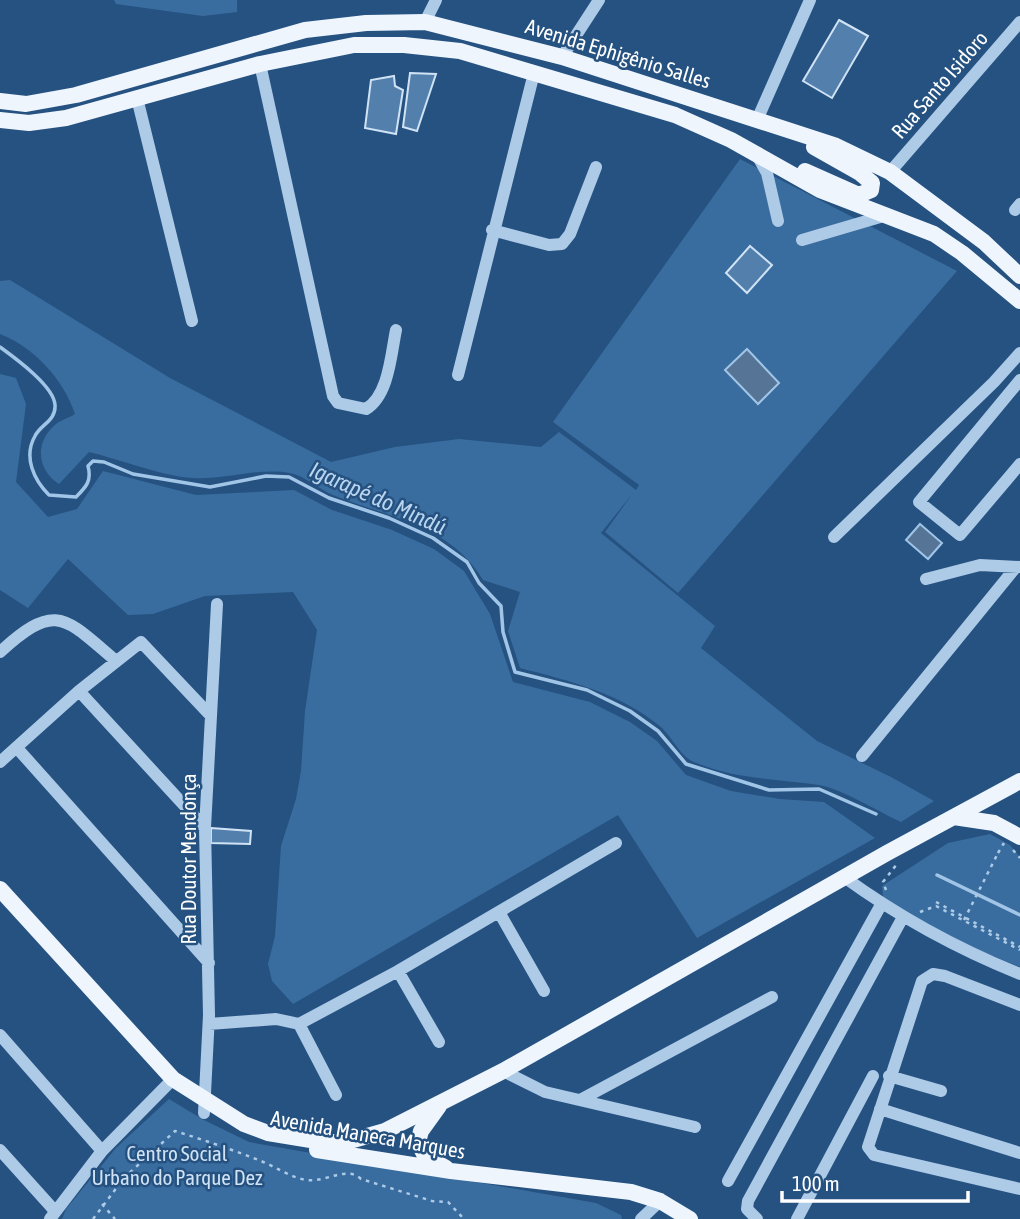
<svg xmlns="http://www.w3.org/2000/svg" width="1020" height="1219" font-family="'Asap Condensed',sans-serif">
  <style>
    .green { fill: #3a6d9f }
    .water { fill: #567596; stroke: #a1c5e7; stroke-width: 2 }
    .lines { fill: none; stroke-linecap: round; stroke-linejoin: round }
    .stream { stroke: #a1c5e7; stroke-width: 3.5 }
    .building { fill: #527fac; stroke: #d0e3f5; stroke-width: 2 }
    .path { stroke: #adcae7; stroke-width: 2.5; stroke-dasharray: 3.5 5; stroke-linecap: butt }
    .minor { stroke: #adcae7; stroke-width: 12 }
    .major { stroke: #eef5fd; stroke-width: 16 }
    .path-bridge { stroke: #adcae7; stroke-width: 2.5; stroke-dasharray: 3.5 5; stroke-linecap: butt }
    .labels { text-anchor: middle; stroke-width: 5; stroke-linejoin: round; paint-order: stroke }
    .street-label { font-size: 21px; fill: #fff; stroke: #255281 }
    .park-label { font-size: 21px; fill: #d0e3f5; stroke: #255281 }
    .water-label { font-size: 23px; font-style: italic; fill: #b8d4ee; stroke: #255281 }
  </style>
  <rect width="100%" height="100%" fill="#255281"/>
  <path class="green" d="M114 0H237V12L203 16 116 4Z
    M740 159 957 271 678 593 605 532 633 493 601 533 715 626 701 648 817 741 891 777 934 801 901 822C879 812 842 789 819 785 774 778 737 780 694 762 680 756 672 737 661 727 620 693 570 681 520 668L508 631 520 592 483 580C451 525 387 517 333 495 319 489 305 476 290 473 259 467 225 480 193 478 165 477 119 459 89 452L59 484C37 470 34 442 56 424 61 420 69 418 75 414 64 380 34 347 0 334V281L10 280 170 378 331 462 395 447 459 439 541 447 559 432 636 490 639 485 553 422Z
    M0 374 16 378 26 404 16 482 48 517 77 509 103 471 196 495 294 490 332 510 392 530 434 549 464 571 490 614 513 682 590 702 630 722 657 741 686 775 731 791 780 799 824 802 875 838 697 938 618 815 293 1004 272 981 268 964 275 936 281 846 296 799 301 771 305 711 317 630 293 592 205 596 153 614 128 615 68 559 28 608 0 590Z
    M990 834 1010 845 1020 857V967L976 949 888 904 883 897 882 886 948 843Z
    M169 1099 202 1119 249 1142 596 1203 621 1215 622 1219H62L66 1209 116 1148Z"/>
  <path class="water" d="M747 349 779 383 758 404 725 370Z
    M920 524 942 543 928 559 906 540Z"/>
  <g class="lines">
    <path class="stream" d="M0 347C15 358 54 386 55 405 56 421 41 424 35 436 23 457 34 480 49 495L76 497C86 487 92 481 88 466L93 461 104 462 133 474 210 487 266 476 289 477 329 498 389 518 433 538 467 562 479 583 501 606 503 632 515 672 587 690 630 711 658 731 686 764 769 790 819 789 876 814
      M937 875 1020 915"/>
  </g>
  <path class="building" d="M839 20 868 36 832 98 803 81Z
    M410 73 436 74 417 131 403 127Z
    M394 76 395 86 403 90 396 134 365 128 371 80Z
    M750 246 772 265 747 293 726 273Z
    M211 828 251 831 250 844 211 843Z"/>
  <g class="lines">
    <path class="path" d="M1013 850 1020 858
      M998 853 1004 843
      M886 890 883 882 897 864
      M936 902 1020 947
      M920 912 936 906 1020 950
      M102 1204 115 1219
      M93 1219 124 1178 175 1131C204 1140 233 1150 261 1161 276 1167 290 1177 306 1180 326 1183 346 1165 361 1179L432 1201 448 1202 464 1219"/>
    <path class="minor" d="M425 22 436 0
      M562 57 599 0
      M260 64 333 396 338 403 366 409C389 395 391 354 396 330
      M137 98 192 321
      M757 120 810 0
      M757 155 767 173 778 221
      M890 172 1020 22
      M1015 210 1020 204
      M492 230 549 245 562 244 570 234 596 167
      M802 240 887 215
      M458 375 534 73
      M1020 380 919 502 960 535 1020 464
      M834 537 994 382 1020 353
      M926 579 980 565 1020 567
      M0 652C56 601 64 617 115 660
      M79 691 205 828
      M17 748 209 963
      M862 756 1016 567
      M0 762 79 691 141 642 210 715
      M844 877C899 917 958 949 1020 974
      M499 912 544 991
      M398 971 439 1042
      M1020 1005 945 976 933 974 922 981 868 1147 874 1155 1020 1189
      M209 1024 276 1019 299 1024 336 1095
      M299 1024 398 971 616 843
      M0 1035 102 1151
      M503 1071 545 1092 695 1127
      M889 1076 941 1091
      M580 1100 772 997
      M880 1109 1020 1153
      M204 1113 209 1015 205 828 217 604
      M0 1150 54 1210
      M728 1181 882 903
      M50 1219 102 1151 173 1079
      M641 1219 660 1201
      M757 1219 747 1209 748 1201 903 917
      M797 1219 873 1076"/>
    <path class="major" d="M0 101 26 104 76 95 305 30 366 23 425 22 562 57 834 145 890 172 984 242 1020 276
      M0 120 29 123 66 118 260 64 354 45H404L460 51 675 115 731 140 820 190 934 234 962 253 1020 301
      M805 171 859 195 871 190 872 183 860 173 814 147
      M954 817 994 823 1020 837
      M0 889 173 1079 244 1124 268 1133 323 1142H346L385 1131 503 1071 887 853 1020 781
      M439 1106 421 1131 418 1142 425 1156 446 1168
      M317 1150 451 1171 631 1192 660 1201 690 1219"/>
    <path class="path-bridge" d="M964 920 998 853"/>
  </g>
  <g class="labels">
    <g class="street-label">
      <text transform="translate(618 54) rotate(17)" y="7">Avenida Ephigênio Salles</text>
      <text transform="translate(940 85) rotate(-49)" y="7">Rua Santo Isidoro</text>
      <text transform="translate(189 859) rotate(-90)" y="7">Rua Doutor Mendonça</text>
      <text transform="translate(368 1135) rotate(10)" y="7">Avenida Maneca Marques</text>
    </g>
    <g class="park-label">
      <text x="177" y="1161">Centro Social<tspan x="177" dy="24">Urbano do Parque Dez</tspan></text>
    </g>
    <g class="water-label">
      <text transform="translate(378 498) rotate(24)" y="8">Igarapé do Mindú</text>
    </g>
  </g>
  <path d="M782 1191v10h186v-10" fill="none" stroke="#ffffff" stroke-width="3.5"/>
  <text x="792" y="1191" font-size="21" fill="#ffffff" stroke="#255281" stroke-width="5" paint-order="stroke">100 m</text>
</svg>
